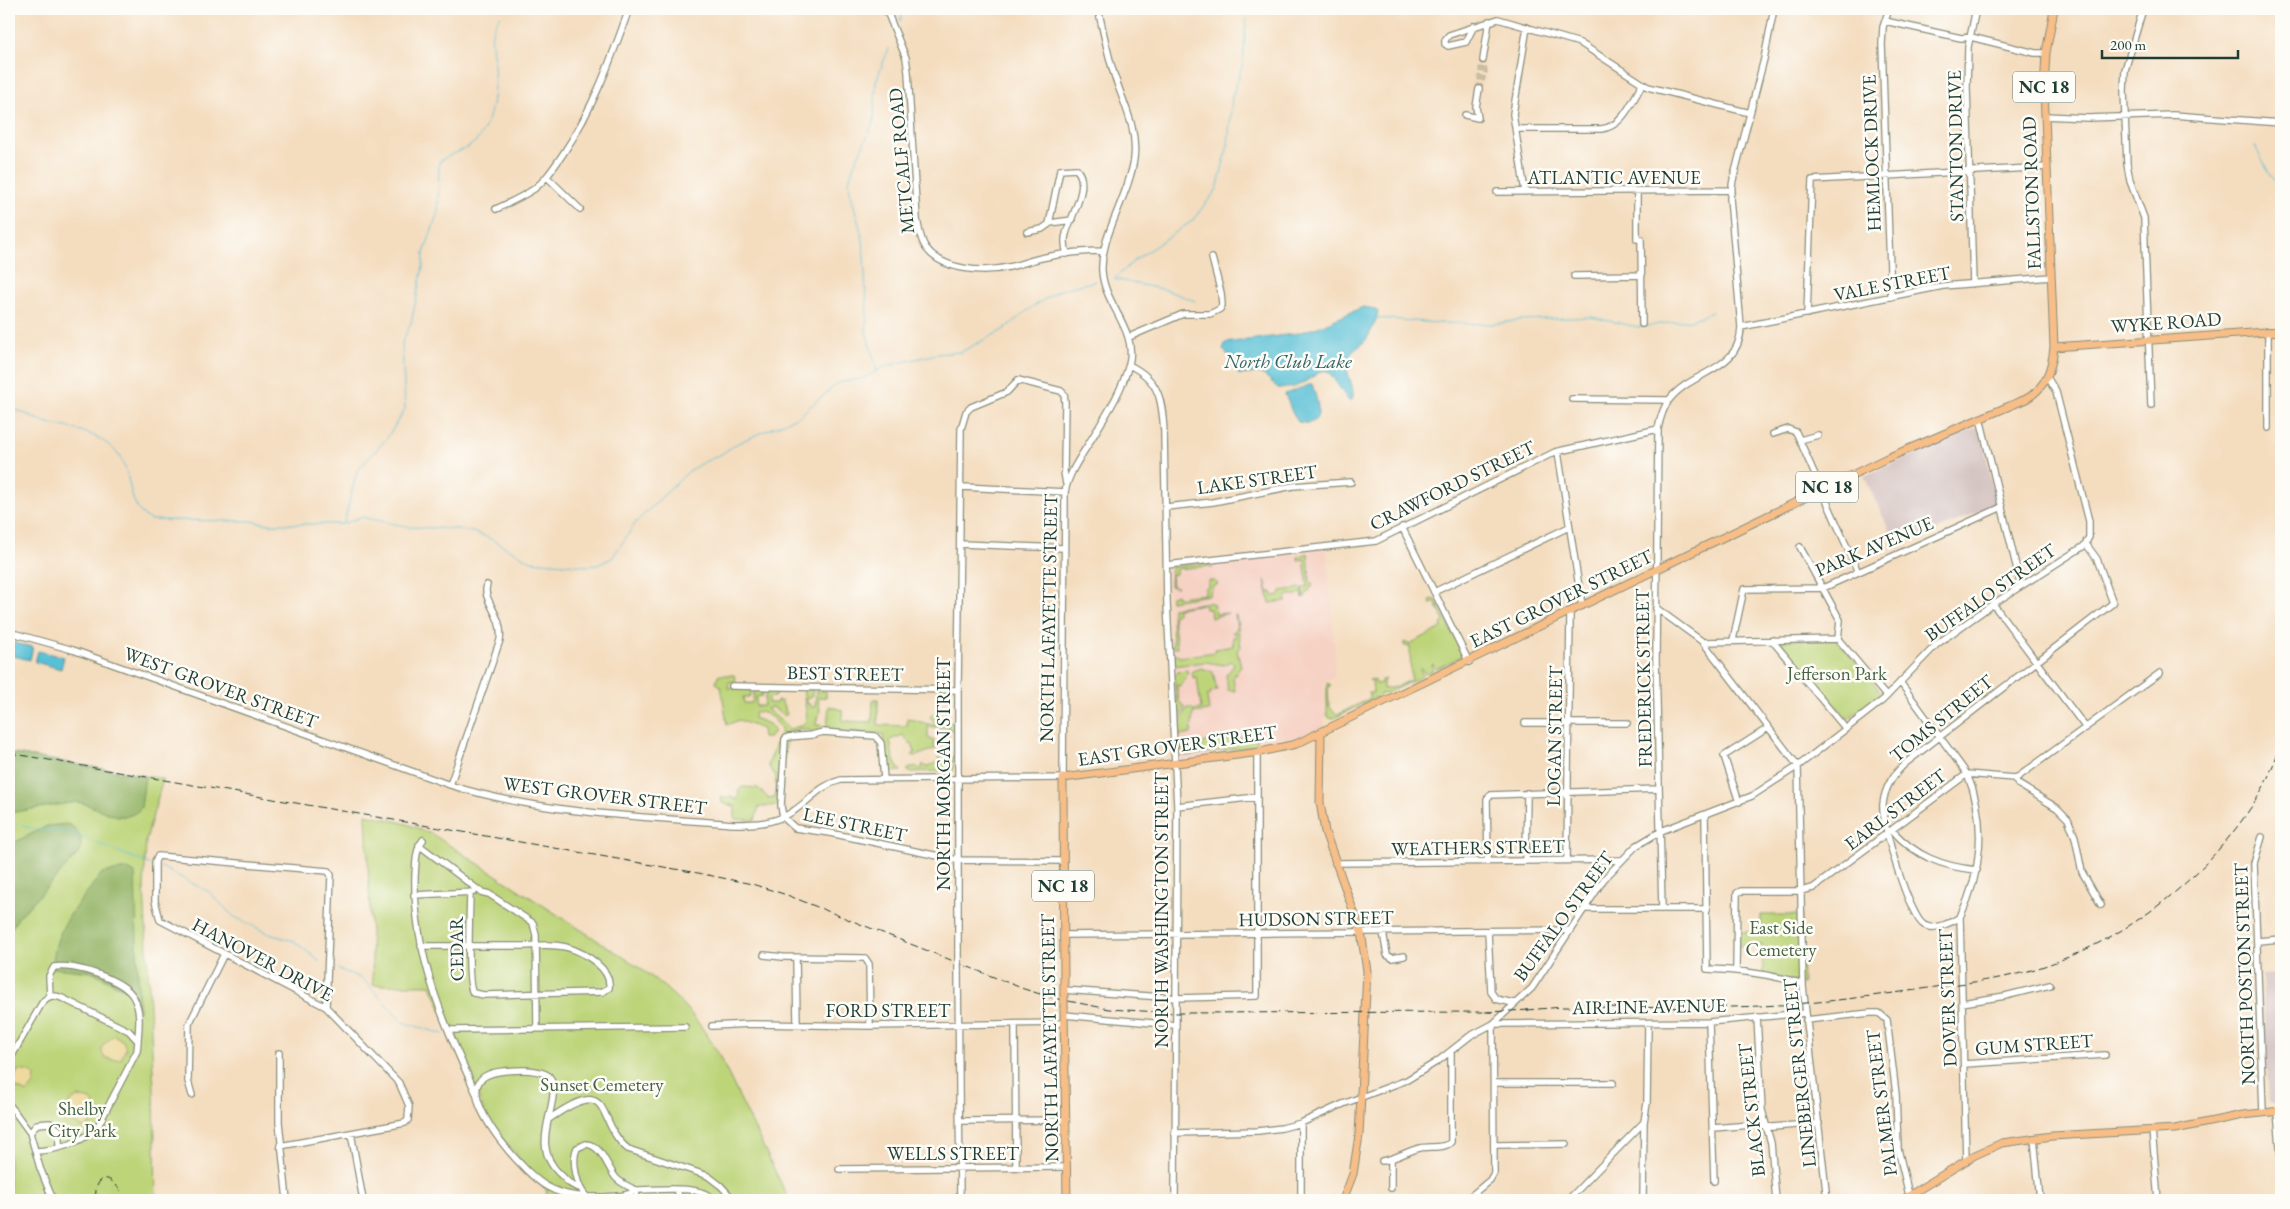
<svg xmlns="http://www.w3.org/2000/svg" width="2290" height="1209" font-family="'EB Garamond',serif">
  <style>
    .built { fill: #f6d2c4 }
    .industrial { fill: #d1bfbe }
    .green { fill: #bdd479; stroke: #6e8856 }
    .forest { fill: #96b669; stroke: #5a7a4e }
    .sand { fill: #eeda9e; stroke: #868c69 }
    .water { fill: #59c0d6; stroke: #3c7e85 }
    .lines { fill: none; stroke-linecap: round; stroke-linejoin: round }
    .stream { stroke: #59c0d6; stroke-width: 1 }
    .minor-tunnel { stroke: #c9bda3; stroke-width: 5.5; stroke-dasharray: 5.5 3; stroke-linecap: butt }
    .minor-casing { stroke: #8a8d7a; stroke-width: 8 }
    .major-casing { stroke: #8a8d7a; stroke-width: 9 }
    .minor { stroke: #fff; stroke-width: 5.5 }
    .major { stroke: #f7be88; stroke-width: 7 }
    .rail { stroke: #1f3d34; stroke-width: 1; stroke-dasharray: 8 4; stroke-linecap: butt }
    .minor-bridge-casing { stroke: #8a8d7a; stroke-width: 8; stroke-linecap: butt }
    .major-bridge-casing { stroke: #8a8d7a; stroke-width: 9; stroke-linecap: butt }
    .minor-bridge { stroke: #fff; stroke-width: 5.5 }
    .major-bridge { stroke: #f7be88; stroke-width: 7 }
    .labels { text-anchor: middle; stroke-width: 5; stroke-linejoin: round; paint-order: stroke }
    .shield { fill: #fdfcf7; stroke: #62766e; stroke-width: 1 }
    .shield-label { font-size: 18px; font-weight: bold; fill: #1f3d34 }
    .street-label { font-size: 19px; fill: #1f3d34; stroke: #fdfcf7 }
    .park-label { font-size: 19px; fill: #466345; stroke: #fdfcf7 }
    .water-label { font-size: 20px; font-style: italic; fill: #306465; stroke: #fdfcf7 }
  </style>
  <rect width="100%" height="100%" fill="#fdfcf7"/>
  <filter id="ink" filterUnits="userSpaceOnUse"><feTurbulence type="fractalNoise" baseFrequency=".02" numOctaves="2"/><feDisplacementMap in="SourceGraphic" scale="10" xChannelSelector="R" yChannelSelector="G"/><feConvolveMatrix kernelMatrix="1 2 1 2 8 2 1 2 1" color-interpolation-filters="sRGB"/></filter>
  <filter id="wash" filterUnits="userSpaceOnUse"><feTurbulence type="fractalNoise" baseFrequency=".0096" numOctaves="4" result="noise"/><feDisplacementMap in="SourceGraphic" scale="20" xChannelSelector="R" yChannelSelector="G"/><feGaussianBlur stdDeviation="1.12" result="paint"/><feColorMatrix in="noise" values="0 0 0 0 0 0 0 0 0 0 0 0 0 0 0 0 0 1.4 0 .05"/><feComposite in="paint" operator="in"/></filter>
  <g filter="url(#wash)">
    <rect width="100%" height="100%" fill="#f4ddbf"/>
    <path class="built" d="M1327 547 1335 654 1334 678 1324 681 1325 717 1321 733 1296 744 1176 762 1167 565Z"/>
    <path class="industrial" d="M1975 428 1981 430 1996 504 1897 547 1864 476Z
      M2281 974V1104H2268L2262 975Z"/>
    <path class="green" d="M1308 553 1310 581 1313 584 1304 598 1302 588 1308 586 1304 559 1298 560V557Z
      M1210 562 1212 569 1209 566 1176 569V574L1171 575 1172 586 1177 587 1170 586 1171 567Z
      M1265 580 1268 592H1272L1273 596 1280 595 1281 591 1301 588 1303 598 1302 593 1297 594V595H1289L1286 597V601L1270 603Z
      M1208 581H1214L1218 584 1213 586 1209 595 1171 601V596L1177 594V597L1205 594V588L1208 587Z
      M1431 599 1436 600 1462 653 1460 657 1436 669 1433 664 1431 665 1433 670 1425 674 1422 669H1420L1423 676 1385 694 1381 693V695L1334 718H1329L1327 715V683L1331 685 1328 687 1329 706 1337 715 1370 698 1368 693H1373L1372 681 1369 680H1374L1376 684 1381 683V680L1386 679 1383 682V689L1396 687 1411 680 1410 646H1404V642L1409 644 1442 628 1441 624 1444 622 1436 603 1430 604Z
      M1209 602 1213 604 1216 614 1228 613 1211 618 1210 609H1205L1204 604 1177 608V612L1173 617 1177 647 1173 648 1172 608Z
      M1235 615H1236L1241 647 1237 650 1241 666 1233 678 1235 691 1228 690 1226 675 1234 665 1231 661 1224 665 1205 662 1174 666V654H1177L1179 657 1215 652V649L1233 646V637L1236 636V633H1232L1237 628Z
      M1836 639 1881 692 1848 719 1779 640Z
      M1201 668 1213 672 1217 690 1211 691V695L1207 696 1209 711 1193 713 1191 734 1179 736 1178 725 1187 708H1191L1194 710 1201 709 1197 677 1193 678 1192 671Z
      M1187 670 1188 674 1180 686 1177 685 1179 701 1185 707 1178 719 1174 676 1179 671Z
      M718 675H734L736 682H729L728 688H751V694L749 697H743L744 703H752L755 688 763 689 762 696 756 697V706H764L766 689H777V694L774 697H769L768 703H777V701H781L787 714 784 716 772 707 767 709 790 729 803 725C811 715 802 703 804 689L813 690 811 698H806V703L810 704V707H815L816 690 826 691V697L818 698 820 710 818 720 816 721V725H822L824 728 827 727 829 706 842 710 843 721 872 722 873 699H878V725L907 726V719C919 720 926 725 937 725L930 717 933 713 941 722H955V730H949V727H928V738L934 741V746L937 748 916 756 912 755 915 752 912 743H909L903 735 890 740C893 754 891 759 901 771L887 772 883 734 821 730 812 732 810 729H799L787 735 779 805 759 807 755 820 735 819V806L722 803 721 797H731L737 800 739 790 742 787 758 788 768 798 775 797 776 776 770 769 768 764C774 753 775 741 782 731 777 721 768 711 755 712L754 718 769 724 774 730 773 734 768 738H763L762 729 739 720 727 725 721 686 716 683Z
      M1252 736 1257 741 1254 746 1185 756 1180 752V746L1182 749 1200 746 1205 742Z
      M9 753 163 779 146 840 144 887 154 1091 156 1200H9Z
      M939 757 941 761H950L951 757 954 756 953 771 908 772V769L916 766 919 769 922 768 923 764 926 767 938 762Z
      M366 814 407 824 432 834 631 962C669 988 694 1011 718 1053L789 1200H547L546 1186 538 1181 489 1123 431 985H373Z
      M1761 915H1801L1803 984 1763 973 1762 945 1736 946V932H1761Z"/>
    <path class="forest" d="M9 753 145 776 141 808C122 829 97 804 76 802L9 813Z
      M67 824C81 829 84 842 78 854L18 918 9 932V845L47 826Z
      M128 869 135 873 139 1011 131 993 93 972 53 968C53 927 79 904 102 873Z"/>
    <path class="sand" d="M114 1035 123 1041 126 1048 121 1059 113 1060 104 1057C97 1045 107 1043 114 1035Z
      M18 1070 30 1072 35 1076 34 1085 27 1093 15 1087 13 1082Z
      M78 1097 91 1100 97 1108 88 1127 84 1128 63 1117 71 1101Z"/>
    <path class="water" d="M1363 307 1375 309 1378 312C1376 321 1370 337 1362 344 1355 350 1350 352 1348 362 1344 375 1357 387 1352 400H1348L1329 372 1324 370C1306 379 1300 390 1278 388 1271 382 1264 372 1255 373 1248 374 1245 375 1238 374L1231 357 1223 350 1225 343 1294 334 1318 327Z
      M1312 384C1317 400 1328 429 1298 422L1292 412 1285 394Z
      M9 642 33 647 30 660 9 655Z
      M38 651 64 657 61 669 35 662Z"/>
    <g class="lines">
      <path class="stream" d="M900 21 904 9
        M2255 146 2269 173 2281 190
        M1195 301 1166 290 1114 279 1135 260 1192 221 1217 189 1228 145 1232 97 1243 64 1247 9
        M1377 318 1437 323 1494 324 1521 320 1591 317 1638 327 1691 320 1712 312
        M877 370 866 332 867 313 863 240 850 191 849 181 854 165 874 122 876 81 889 48
        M9 407C21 411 33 418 45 422 71 429 98 431 117 453 135 475 124 505 150 520L251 521 269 524H343L361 517 410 527 457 529 472 532 487 537 531 561 587 566 598 565 612 558 637 521 688 472 700 464 720 455 738 443 799 416 838 383 864 378 886 366 937 354 961 352 1003 330 1032 307 1060 290 1095 281
        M344 523 357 471 387 438 405 409 402 342 411 323 423 267 424 253 438 212 439 162C450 153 467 151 476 141 494 121 495 89 494 63 493 43 486 33 501 16
        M9 823 18 824
        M22 825C38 832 54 829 71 833L149 864
        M161 867 209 892 233 916 269 934 294 941 320 962
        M338 969 363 979 402 1022 443 1034"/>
    </g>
  </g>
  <g filter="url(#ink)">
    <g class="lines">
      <path class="minor-tunnel" d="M1479 89 1485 72 1483 60
        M1479 89 1482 61"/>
      <g class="minor-casing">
        <path id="minor" d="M886 9 906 58 908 72 917 219C919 229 920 240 926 248 943 271 985 273 1009 267 1022 264 1034 259 1046 257 1065 253 1085 251 1104 251
          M1889 9 1883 27 1882 44 1891 297
          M2143 9 2125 70 2124 91 2127 164 2130 181 2144 218 2151 405
          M1885 21 1961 38 1971 37 2035 53H2046
          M1474 26 1466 42 1448 46 1445 44V40L1449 35 1498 19 1580 43 1648 87 1750 113
          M1483 60 1489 21
          M1465 115 1478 118 1476 107 1479 89
          M2045 116 2088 118 2173 115 2281 123
          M1516 129H1601C1623 127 1632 101 1642 85
          M547 177 580 209
          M1497 192 1732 190
          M1525 192 1513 114 1527 27
          M1637 192V239H1641L1642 324
          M496 209C509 203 522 197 534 189 546 180 554 167 563 154 593 109 611 60 629 9
          M1050 223 1072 220
          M1027 232 1042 229 1049 224 1060 170 1076 169C1092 184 1070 217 1066 234 1064 240 1065 247 1067 254
          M1574 276 1642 275
          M1973 284 1967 87 1968 47 1976 9
          M1807 314 1812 180 2047 167
          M1741 327 1943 286 2051 277
          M2268 331V428
          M1129 337 1183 314H1210L1220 309 1222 305 1221 293 1212 258
          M1129 365C1160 380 1162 400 1164 432L1167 603 1177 806 1175 1200
          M1572 399 1669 400
          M1980 418 2021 586
          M1773 434 1788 429 1796 432 1858 572
          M1800 440 1818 435
          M1558 452 1582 606
          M962 487 1065 492
          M1166 507 1213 502 1293 486 1351 482
          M1402 527 1469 662
          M961 544 1064 548
          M1800 547 1840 620 1838 639 1886 696
          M1167 565 1376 541 1555 452 1658 429
          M1434 592 1569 527
          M1993 604 2086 728
          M1656 608 1703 642 1798 766 1803 986 1827 1200
          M9 632 73 650 450 785C541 814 640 816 734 824 754 824 774 824 792 812 811 800 818 786 841 780L1063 778 1065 492C1068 476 1077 462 1086 448 1102 421 1121 395 1129 364 1138 330 1104 305 1102 271 1100 236 1129 196 1134 159 1138 127 1122 101 1113 71 1107 51 1103 30 1098 9
          M1733 640 1744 589 1823 588 2002 507
          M1773 640 1775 644 1846 729
          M1703 642 1838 639
          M1900 682 1967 774C1987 821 1982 872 1960 917L1966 1161
          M732 686 958 690
          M1525 723H1627
          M2014 778 2018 784 2057 808 2068 819 2075 837 2082 872 2101 905
          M884 779 881 743 875 736 823 732 812 735 788 737 785 739 781 806 783 817 795 828 830 833 957 860 1063 861
          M450 785 500 640C504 615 481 600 487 585
          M1739 802 1724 756 1768 728
          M1177 806 1257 797
          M1705 815 1707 969C1740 970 1771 974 1803 984
          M1892 830C1915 856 1943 867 1977 870
          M2262 837 2254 863 2263 1112
          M423 840C415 850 416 864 415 876 413 953 444 1025 476 1093
          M419 845 481 892 489 894 533 923 536 935 537 1029
          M1567 860 1570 612
          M1488 861 1487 799 1490 795 1659 789
          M1526 861 1527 793
          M1335 863 1621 860
          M414 895 474 892
          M1584 909H1707
          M1662 909 1656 660 1658 429C1660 419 1663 408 1669 400 1692 370 1740 372 1741 327L1730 198 1733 180 1764 59 1774 9
          M1960 917C1951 923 1934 931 1924 925 1909 916 1881 822 1883 804 1885 786 1894 773 1907 762L2113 603 2097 559 2086 544
          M1488 931 1491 992 1496 999 1513 1003
          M1383 932 1387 955 1392 958 1404 956
          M1063 935 1570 930
          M2258 941 2281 939
          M421 946C454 946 487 946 520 946 535 946 555 943 569 948 585 953 612 969 609 988L602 992 484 995 473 993C466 984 470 909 470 892
          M958 951V690L961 429 966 412 971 407 1007 392 1018 380 1061 391 1064 394 1065 402 1064 472 1066 484
          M764 955 783 957 865 958 869 964 870 1026
          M796 957 797 1024
          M958 970 960 1200
          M1736 970 1737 893 1741 891H1800L1813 888 1967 774 2014 778 2018 777 2160 673
          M1064 990 1176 998 1257 996V752
          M50 996 49 976 54 967C74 963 125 980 134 998 141 1012 139 1025 138 1039
          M1962 1003 2005 996 2050 985
          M1064 1015 1175 1025
          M1757 1017 1762 1110 1771 1143 1776 1200
          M1806 1020 1870 1013H1879L1887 1020 1896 1094 1898 1149 1909 1195
          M1709 1022 1714 1181
          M1015 1025 1016 1167
          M712 1026 751 1024 870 1026 1064 1023
          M449 1030 685 1027
          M279 1053V1122L287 1200
          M9 1061 42 1003C47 996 53 994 62 998L129 1031 138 1041 137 1051 99 1124C87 1142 57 1150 37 1151
          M1964 1064 2105 1055
          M1495 1083H1613
          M192 1095 188 1081 189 1024 224 954
          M9 1104 30 1133 40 1168 53 1200
          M2277 1111 2281 1159
          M549 1119C616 1072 594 1122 628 1149L708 1176 721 1186 734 1200
          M960 1121 1066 1120
          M1713 1128 1751 1125 1773 1127 1819 1123
          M2152 1130 2158 1200
          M30 1133 37 1124 50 1123 59 1130V1147
          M351 1133 363 1200
          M1174 1133 1258 1131 1282 1128 1301 1123 1343 1104 1407 1080 1438 1061 1470 1036 1493 1024 1709 1022 1805 1013
          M2034 1138 2040 1200
          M1495 1145 1566 1144
          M280 1146 405 1123 408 1120 409 1106 399 1083 326 1007 160 920 155 901V861L158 856 328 871 331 875 326 1007
          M1391 1160V1188
          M1382 1161C1396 1159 1407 1151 1420 1148 1430 1146 1445 1149 1451 1142V1051
          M839 1169 1066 1167
          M580 1188C572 1187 567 1181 561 1175 524 1142 566 1101 549 1076 537 1068 518 1070 504 1071 495 1072 482 1074 478 1084 467 1109 526 1176 548 1187 566 1197 584 1197 604 1197 616 1196 626 1197 636 1190
          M636 1190 637 1200
          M676 1190 681 1200
          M587 1197C577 1188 571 1161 577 1148L586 1144C602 1145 607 1167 616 1178 622 1184 629 1187 636 1190 656 1190 702 1184 713 1200
          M1301 1200V1123
          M1466 1200 1490 1180 1494 1173 1493 1024 1532 988 1604 879 1636 846 1661 831 1752 796 1798 766 1883 700 1937 644 1993 604 2084 546 2089 537V521L2056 392 2047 377
          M1568 1200 1644 1122 1647 1103 1648 1023
          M1643 1200 1644 1122"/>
      </g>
      <g class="major-casing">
        <path id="major" d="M2054 347 2281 331
          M1321 733 1320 802 1325 832 1361 932 1367 971 1359 1135 1353 1174 1343 1200
          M1064 993 1063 778 1260 752 1296 744 1885 459 2026 399C2046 388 2052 368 2054 347L2044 89 2046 53 2054 9
          M1064 1008 1067 1200
          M1902 1200 1975 1155 2002 1143 2052 1136 2175 1129 2243 1115 2281 1111"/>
      </g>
      <use href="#minor" class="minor"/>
      <use href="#major" class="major"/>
      <path class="rail" d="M9 753 698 873 752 884 787 895 1024 989 1053 998 1109 1009 1176 1013 1492 1012
        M1526 1010 1563 1007C1644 1007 1726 1010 1806 1003 1843 1000 1879 995 1916 990 1951 984 1988 982 2021 973 2119 947 2206 881 2259 795 2268 780 2274 762 2281 746
        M1485 1012 1532 1010
        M96 1198C94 1187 101 1171 114 1183 119 1187 122 1195 126 1200"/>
      <g class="minor-bridge-casing">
        <path id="minor-bridge" d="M958 970V951"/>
      </g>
      <g class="major-bridge-casing">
        <path id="major-bridge" d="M1064 993V1008"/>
      </g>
      <use href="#minor-bridge" class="minor-bridge"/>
      <use href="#major-bridge" class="major-bridge"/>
    </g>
  </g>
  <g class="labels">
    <g class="shield">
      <rect x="2013" y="71.5" width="62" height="31" rx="4"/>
      <rect x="1796" y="471.5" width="62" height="31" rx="4"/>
      <rect x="1032" y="870.5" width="62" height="31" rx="4"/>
    </g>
    <g class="shield-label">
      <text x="2044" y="93">NC 18</text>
      <text x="1827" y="493">NC 18</text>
      <text x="1063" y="892">NC 18</text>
    </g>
    <g class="street-label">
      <text transform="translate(1955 146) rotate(-91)" y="7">STANTON DRIVE</text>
      <text transform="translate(1871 153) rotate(-92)" y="7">HEMLOCK DRIVE</text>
      <text transform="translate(901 161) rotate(-95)" y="7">METCALF ROAD</text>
      <text x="1614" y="184">ATLANTIC AVENUE</text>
      <text transform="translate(2031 193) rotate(-92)" y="7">FALLSTON ROAD</text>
      <text transform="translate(1892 283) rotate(-11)" y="7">VALE STREET</text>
      <text transform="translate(2166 322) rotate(-4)" y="7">WYKE ROAD</text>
      <text transform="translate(1257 479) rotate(-8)" y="7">LAKE STREET</text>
      <text transform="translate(1452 485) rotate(-26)" y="7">CRAWFORD STREET</text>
      <text transform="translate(1874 546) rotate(-23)" y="7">PARK AVENUE</text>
      <text transform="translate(1990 592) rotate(-35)" y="7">BUFFALO STREET</text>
      <text transform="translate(1561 598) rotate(-26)" y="7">EAST GROVER STREET</text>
      <text transform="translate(1048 618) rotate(-89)" y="7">NORTH LAFAYETTE STREET</text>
      <text transform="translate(845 673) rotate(1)" y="7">BEST STREET</text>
      <text transform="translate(1643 678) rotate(-91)" y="7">FREDERICK STREET</text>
      <text transform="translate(221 687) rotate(20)" y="7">WEST GROVER STREET</text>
      <text transform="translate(1941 718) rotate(-39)" y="7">TOMS STREET</text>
      <text transform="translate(1554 736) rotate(-89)" y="7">LOGAN STREET</text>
      <text transform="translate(1177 745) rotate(-8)" y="7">EAST GROVER STREET</text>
      <text transform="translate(943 774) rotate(-90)" y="7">NORTH MORGAN STREET</text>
      <text transform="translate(605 795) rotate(7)" y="7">WEST GROVER STREET</text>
      <text transform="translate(1895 809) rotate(-37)" y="7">EARL STREET</text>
      <text transform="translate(855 824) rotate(12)" y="7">LEE STREET</text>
      <text transform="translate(1478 847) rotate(-1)" y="7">WEATHERS STREET</text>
      <text transform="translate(1161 910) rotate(-90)" y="7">NORTH WASHINGTON STREET</text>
      <text transform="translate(1563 916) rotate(-54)" y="7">BUFFALO STREET</text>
      <text transform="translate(1316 918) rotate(-1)" y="7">HUDSON STREET</text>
      <text transform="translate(456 949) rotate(-91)" y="7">CEDAR</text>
      <text transform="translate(263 959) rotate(28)" y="7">HANOVER DRIVE</text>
      <text transform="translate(2244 974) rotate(-92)" y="7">NORTH POSTON STREET</text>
      <text transform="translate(1947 998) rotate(-92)" y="7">DOVER STREET</text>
      <text transform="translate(1649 1006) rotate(-1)" y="7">AIRLINE AVENUE</text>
      <text x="888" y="1017">FORD STREET</text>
      <text transform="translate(1049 1038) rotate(-91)" y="7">NORTH LAFAYETTE STREET</text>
      <text transform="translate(2034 1044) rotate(-4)" y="7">GUM STREET</text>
      <text transform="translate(1799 1073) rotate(-96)" y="7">LINEBERGER STREET</text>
      <text transform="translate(1881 1103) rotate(-97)" y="7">PALMER STREET</text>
      <text transform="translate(1751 1110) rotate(-96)" y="7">BLACK STREET</text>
      <text x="953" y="1160">WELLS STREET</text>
    </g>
    <g class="park-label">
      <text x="1837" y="680">Jefferson Park</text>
      <text x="1781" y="934">East Side<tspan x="1781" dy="22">Cemetery</tspan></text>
      <text x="602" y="1091">Sunset Cemetery</text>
      <text x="82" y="1115">Shelby<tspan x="82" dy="22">City Park</tspan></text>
    </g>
    <g class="water-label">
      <text x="1288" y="368">North Club Lake</text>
    </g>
  </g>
  <rect width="2290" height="1209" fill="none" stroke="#fdfcf7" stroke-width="30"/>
  <path d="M2102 50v8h136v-8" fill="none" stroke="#1f3d34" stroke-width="2.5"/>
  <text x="2110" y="50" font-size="15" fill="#1f3d34" stroke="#fdfcf7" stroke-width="4" paint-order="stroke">200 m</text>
</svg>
